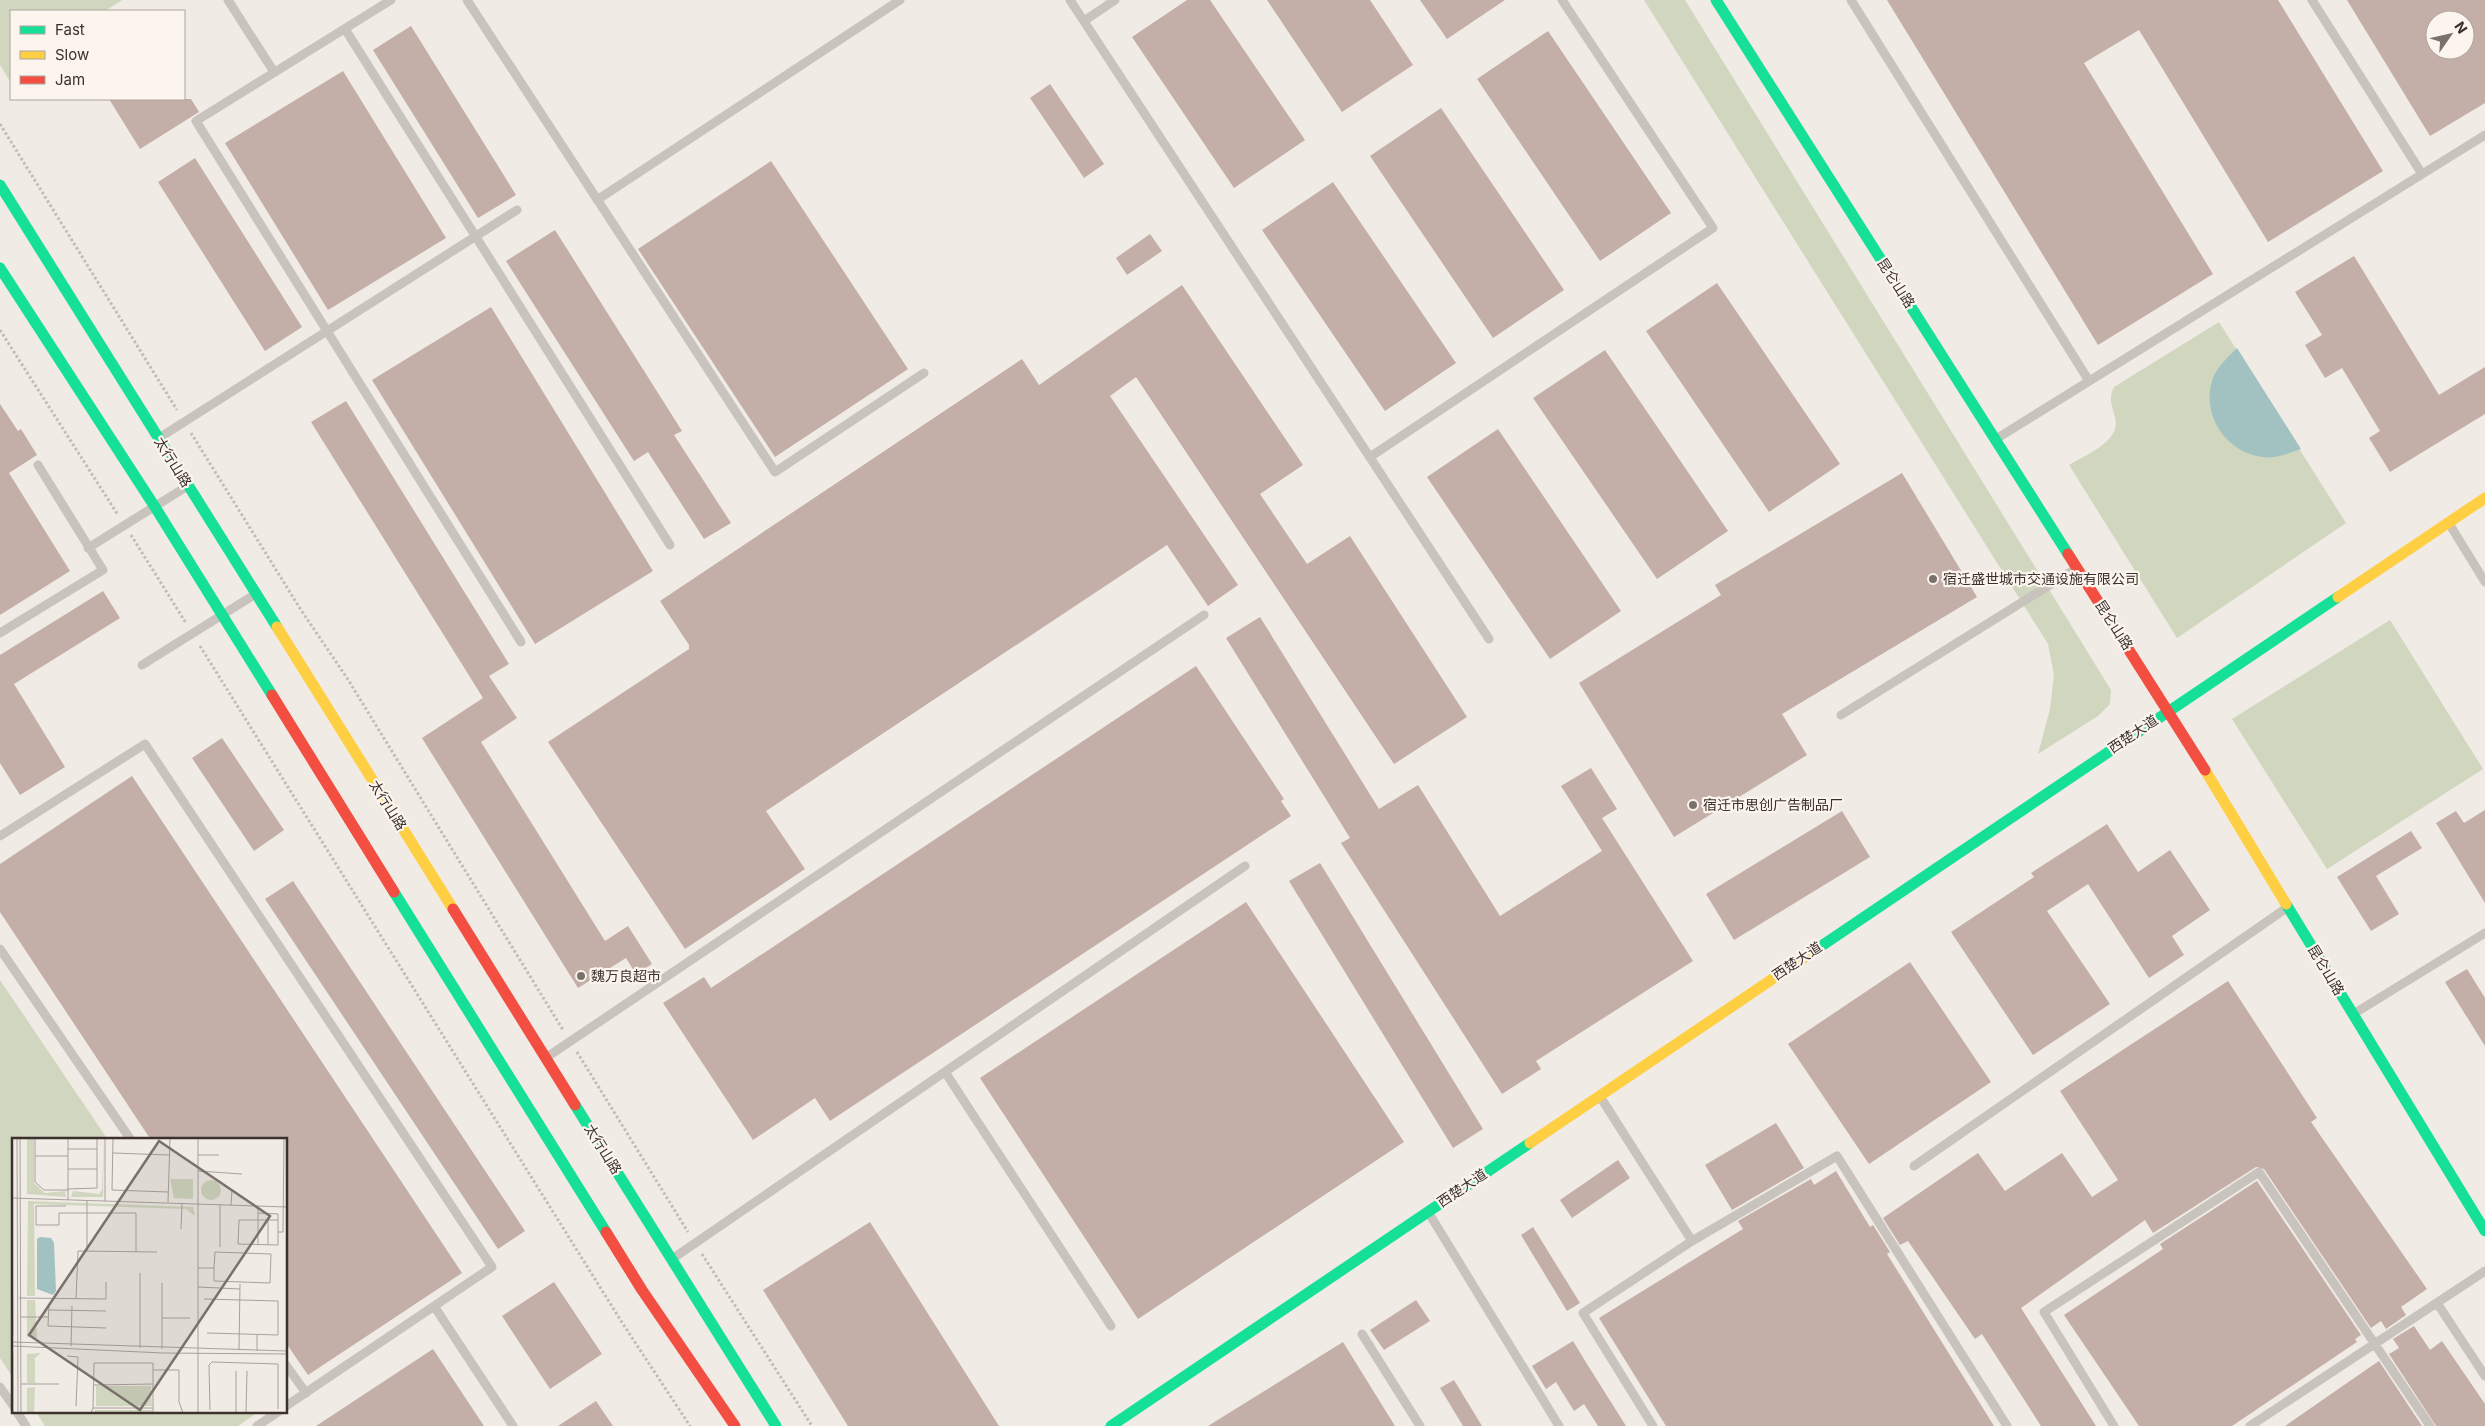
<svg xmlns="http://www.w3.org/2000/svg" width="2485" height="1426" font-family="Inter,'Noto Sans SC',sans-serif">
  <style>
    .green { fill: #d1d6bf }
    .water { fill: #a1c2c1 }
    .building { fill: #c3afa7; fill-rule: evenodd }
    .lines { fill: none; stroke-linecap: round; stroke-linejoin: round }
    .path { stroke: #c2bbb6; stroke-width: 3; stroke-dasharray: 2.5 2.5; stroke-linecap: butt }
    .lane { stroke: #c9c3be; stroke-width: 9 }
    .fast { stroke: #16e098; stroke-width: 11 }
    .slow { stroke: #ffcf43; stroke-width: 11 }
    .jam { stroke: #f24e42; stroke-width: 11 }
    .poi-dot { fill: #7a716c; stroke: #fbf5ee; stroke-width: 2 }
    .labels { text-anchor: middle; stroke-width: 4.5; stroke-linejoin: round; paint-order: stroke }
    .street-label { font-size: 14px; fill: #3b302b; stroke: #fbf5ee }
    .poi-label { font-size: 14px; fill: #3b302b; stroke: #fbf5ee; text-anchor: start }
    .inset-road { fill: none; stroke: #a8a09b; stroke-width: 1 }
    .view { fill: #7a716c; fill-opacity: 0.15; stroke: #7a716c; stroke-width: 2.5 }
    .inset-edge { fill: none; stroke: #3b302b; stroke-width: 2.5 }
  </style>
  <rect width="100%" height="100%" fill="#f0ebe5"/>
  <path class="green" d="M0 0H122L105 11H11V83L0 65Z
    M1644 0H1685L2111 690 2110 704 2098 716 2038 754 2050 709 2054 675 2048 644Z
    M2219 322 2346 523 2177 638 2069 465C2085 455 2122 441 2115 417 2112 405 2108 399 2114 387Z
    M2390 620 2483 769 2327 869 2232 719Z
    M0 980 108 1140H14V1379L0 1358Z
    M36 1412H258L238 1426H45Z"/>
  <path class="water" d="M2237 348 2301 449C2289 453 2276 459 2263 457 2226 453 2200 414 2213 378 2218 366 2228 357 2237 348Z"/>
  <path class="building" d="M1187 0H1210L1305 140 1234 188 1132 37Z
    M1267 0H1370L1413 65 1342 112Z
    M1420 0H1505L1447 39Z
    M1887 0H2278L2383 171 2268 242 2139 30 2084 63 2213 274 2098 345Z
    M2347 0H2485V103L2430 136ZM2435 20H2465V50H2435Z
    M411 26 516 195 478 218 373 50Z
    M1548 31 1671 213 1600 261 1477 79Z
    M343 71 446 238 328 310 225 143Z
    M1050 84 1104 164 1084 178 1030 98Z
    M109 99H191L199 112 140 149Z
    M1441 108 1564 290 1493 338 1370 156Z
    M195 158 302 327 265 351 158 182Z
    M771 161 908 369 775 457 638 249Z
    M1333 182 1456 363 1385 411 1262 230Z
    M555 230 682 431 674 435 731 523 704 539 648 452 634 461 506 261Z
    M1150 234 1162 251 1127 275 1116 258Z
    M2354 256 2439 395 2485 367V414L2390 472 2369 438 2380 431 2342 368 2325 378 2305 345 2322 335 2295 292Z
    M1717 283 1840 464 1769 512 1646 331Z
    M1182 285 1303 465 1260 494 1307 564 1350 536 1467 717 1394 764 1136 377 1110 396 1238 585 1208 606 1167 545 766 811 805 869 685 949 548 742 689 649V645L660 601 1022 359 1039 385Z
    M491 307 653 571 535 644 372 380Z
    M1605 350 1728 531 1657 579 1533 398Z
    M346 401 509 664 489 676 517 718 481 742 605 941 628 926 652 964 636 974 626 958 578 988 422 738 483 698 311 422Z
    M0 404 18 431 21 429 37 455 9 473 70 571 0 615Z
    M1498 429 1621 611 1550 659 1427 477Z
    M1902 473 1977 597 1782 714 1807 755 1674 837 1579 683 1721 595 1715 585Z
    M103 591 120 618 14 684 65 767 20 795 0 763V655Z
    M1260 617 1379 809 1418 785 1500 916 1602 851 1561 786 1591 768 1617 809 1602 818 1693 961 1536 1061 1541 1069 1502 1094 1341 843 1350 838 1226 638Z
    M1196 666 1284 799 1281 801 1291 816 830 1121 815 1098 753 1140 663 1003 704 977 711 988Z
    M222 738 284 830 254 851 192 758Z
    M132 776 462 1273 308 1375 286 1343V1140H151L0 912V864Z
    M2485 810V903L2436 823 2456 811 2464 823Z
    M1842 811 1870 857 1734 940 1706 894Z
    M2107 824 2138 872 2170 850 2210 910 2172 936 2184 955 2149 978 2088 884 2047 911 2110 1004 2033 1055 1951 932 2034 877 2031 873Z
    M2411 831 2422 848 2376 876 2399 914 2371 931 2337 877Z
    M1320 863 1483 1129 1453 1148 1289 881Z
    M293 881 525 1231 498 1249 265 899Z
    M1246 902 1404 1142 1138 1319 980 1078Z
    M1910 962 1991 1082 1869 1164 1788 1044Z
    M2467 969 2485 998V1046L2445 982Z
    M2228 981 2317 1118 2311 1122 2427 1289 2401 1307 2406 1315 2386 1329 2381 1321 2371 1328 2264 1169 2256 1167 2153 1233 2145 1220 2021 1308 2096 1426H2041L1982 1334 1975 1339 1908 1241 1900 1245 1883 1218 1978 1153 2005 1191 2062 1153 2092 1197 2118 1180 2060 1091Z
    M1776 1123 1804 1168 1732 1210 1705 1165Z
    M1618 1160 1630 1178 1572 1218 1560 1200Z
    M1836 1171 1870 1227 1873 1225 1890 1252 1887 1254 1994 1426H1666L1599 1318 1743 1229 1738 1221 1811 1179 1814 1185Z
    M2257 1181 2361 1335 2355 1339 2357 1342 2232 1426H2139L2064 1315 2163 1249 2160 1244Z
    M870 1222 999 1426H848L763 1290Z
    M1533 1227 1580 1303 1567 1311 1521 1235Z
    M554 1282 602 1354 550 1389 502 1316Z
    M1416 1300 1430 1321 1384 1350 1370 1330Z
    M2414 1326 2430 1350 2442 1341 2485 1404V1426H2436L2389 1354 2399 1348 2393 1339Z
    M1573 1341 1587 1364 1626 1426H1598L1584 1404 1574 1411 1556 1382 1546 1389 1532 1366Z
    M1343 1342 1395 1426H1208Z
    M433 1349 484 1426H316Z
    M2379 1361 2422 1426H2285L2373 1365Z
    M1454 1380 1482 1426H1463L1440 1388Z
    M596 1401 613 1426H558Z"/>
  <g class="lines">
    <path class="path" d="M0 124 177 410
      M0 330 118 515
      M191 433 301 610 347 678 563 1030
      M131 535 186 623
      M200 646 623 1324 690 1426
      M577 1052 688 1232
      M702 1254 812 1426"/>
    <path class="lane" d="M228 0 274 72
      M391 0 196 121 521 642
      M467 0 775 472 924 373
      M1070 0 1489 639
      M1851 0 2089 381
      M2312 0 2422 174
      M1084 21 1115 0
      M345 29 670 545
      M597 200 900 0
      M159 438 517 210
      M1996 439 2485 135
      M1370 457 1713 228 1562 0
      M2450 525 2485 582
      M88 548 186 487
      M0 633 103 570 38 465
      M142 665 254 595
      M1841 715 2077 568
      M0 836 145 744 492 1267 286 1406
      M0 949 131 1140
      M2355 1013 2485 933
      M547 1057 1204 615
      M945 1072 1111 1326
      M1601 1098 1692 1241
      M1914 1166 2288 907
      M1430 1215 1559 1426
      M672 1259 1245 866
      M2437 1303 2485 1376
      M434 1306 513 1426
      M1362 1334 1420 1426
      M286 1365 306 1393
      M0 1387 14 1407
      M17 1412 26 1426
      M257 1426 278 1412
      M1653 1426 1583 1313 1692 1241 1837 1156 2007 1426
      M2114 1426 2044 1312 2259 1172 2430 1426
      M2250 1426 2485 1271"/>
    <path class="fast" d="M1716 0 2068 554
      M0 185 277 627
      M0 268 155 507 272 695
      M394 892 606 1232
      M2286 904 2485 1231
      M1808 955 2338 597
      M575 1105 776 1426
      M1111 1426 1530 1143"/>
    <path class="slow" d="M2338 597 2485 498
      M277 627 453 909
      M2205 770 2286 904
      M1530 1143 1808 955"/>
    <path class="jam" d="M2068 554 2205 770
      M272 695 394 892
      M453 909 575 1105
      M606 1232 642 1290 735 1426"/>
  </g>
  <g class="poi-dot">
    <circle cx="1933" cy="579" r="5"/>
    <circle cx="1693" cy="805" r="5"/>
    <circle cx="581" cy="976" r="5"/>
  </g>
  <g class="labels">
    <g class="street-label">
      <text transform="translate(1896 283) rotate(57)" y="5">昆仑山路</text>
      <text transform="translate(173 462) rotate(58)" y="5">太行山路</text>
      <text transform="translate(2114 625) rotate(57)" y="5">昆仑山路</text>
      <text transform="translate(2133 734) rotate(-34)" y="5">西楚大道</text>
      <text transform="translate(388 805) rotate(58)" y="5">太行山路</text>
      <text transform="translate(1797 961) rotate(-34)" y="5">西楚大道</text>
      <text transform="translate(2326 970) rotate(59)" y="5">昆仑山路</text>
      <text transform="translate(603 1149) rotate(58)" y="5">太行山路</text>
      <text transform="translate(1462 1188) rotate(-34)" y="5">西楚大道</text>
    </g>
    <g class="poi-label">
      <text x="1943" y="584">宿迁盛世城市交通设施有限公司</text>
      <text x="1703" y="810">宿迁市思创广告制品厂</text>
      <text x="591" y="981">魏万良超市</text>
    </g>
  </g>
  <g transform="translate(12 1138)">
    <rect width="275" height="275" fill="#f0ebe5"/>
    <path d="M22 0V45L33 55 53 53 54 59 15 56V1ZM92 0 91 59H59L61 53 87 56 90 52ZM158 41H181V61L162 60ZM189 52a10 10 0 1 1 20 0a10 10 0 1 1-20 0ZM0 63 2 197 0 200ZM16 63 181 69 183 78 174 71 22 66 23 158H15ZM15 162H23L25 200 15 199ZM0 213 2 216V275L0 274ZM29 215 23 220V245H15V216ZM139 248 140 268H84V248ZM23 249 22 275H15V250ZM83 272H140V275H83Z" fill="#d1d6bf"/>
    <path d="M28 99 39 100 42 105 44 153 41 157 25 151V101Z" fill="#a1c2c1"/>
    <path class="inset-road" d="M5 0 6 275M8 0 9 275M23 0V44L32 52H56M56 0V62M101 0 100 52 156 54M186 0V275M56 11H85M101 15 157 17M186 17H207M23 18H56M56 31H85M186 33 230 36M56 51 85 50V0M0 60 275 69M75 62V113M93 63V0M156 64 158 0M208 66V109M219 67 220 52M54 68H24V87H47V75H124V114M246 75 266 76V107L226 106 227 82H266M256 82V107M169 91 170 65M266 94H271L272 0M246 107V68M186 130H202V143L258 145 259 116 203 114 202 130M150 145V211M186 149 228 151M7 160 94 161V144M64 161 66 113 145 114M192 161 266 163V197L195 195M37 166 36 188 94 190M37 172 94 173M9 179H37M150 180H178M0 204 275 213M0 208 151 215 275 216M59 208 60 168M128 210V135M227 212 228 146M245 213V197M55 218 66 219 64 268M141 232H167V264L171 275M9 246H47M82 247 141 246M81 270 82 225H141V275M198 272 197 227 200 224 266 226V271M79 275 81 270H141M224 275V233M234 275 235 233"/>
    <path class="view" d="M147 3 258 78 128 272 17 197Z"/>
    <rect width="275" height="275" class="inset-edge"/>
  </g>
  <rect x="10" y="10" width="175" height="90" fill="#fbf5ee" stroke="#aea6a0"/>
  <rect x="20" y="26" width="25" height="8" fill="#16e098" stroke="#aea6a0"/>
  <text x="55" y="35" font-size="15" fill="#3b302b">Fast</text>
  <rect x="20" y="51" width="25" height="8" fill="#ffcf43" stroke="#aea6a0"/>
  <text x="55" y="60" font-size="15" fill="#3b302b">Slow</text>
  <rect x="20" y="76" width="25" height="8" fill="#f24e42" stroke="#aea6a0"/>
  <text x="55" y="85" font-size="15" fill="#3b302b">Jam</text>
  <g transform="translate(2450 35) rotate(56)"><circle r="24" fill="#fbf5ee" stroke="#aea6a0"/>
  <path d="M0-4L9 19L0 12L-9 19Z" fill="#7a716c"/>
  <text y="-8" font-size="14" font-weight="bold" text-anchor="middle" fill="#3b302b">N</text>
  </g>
</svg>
